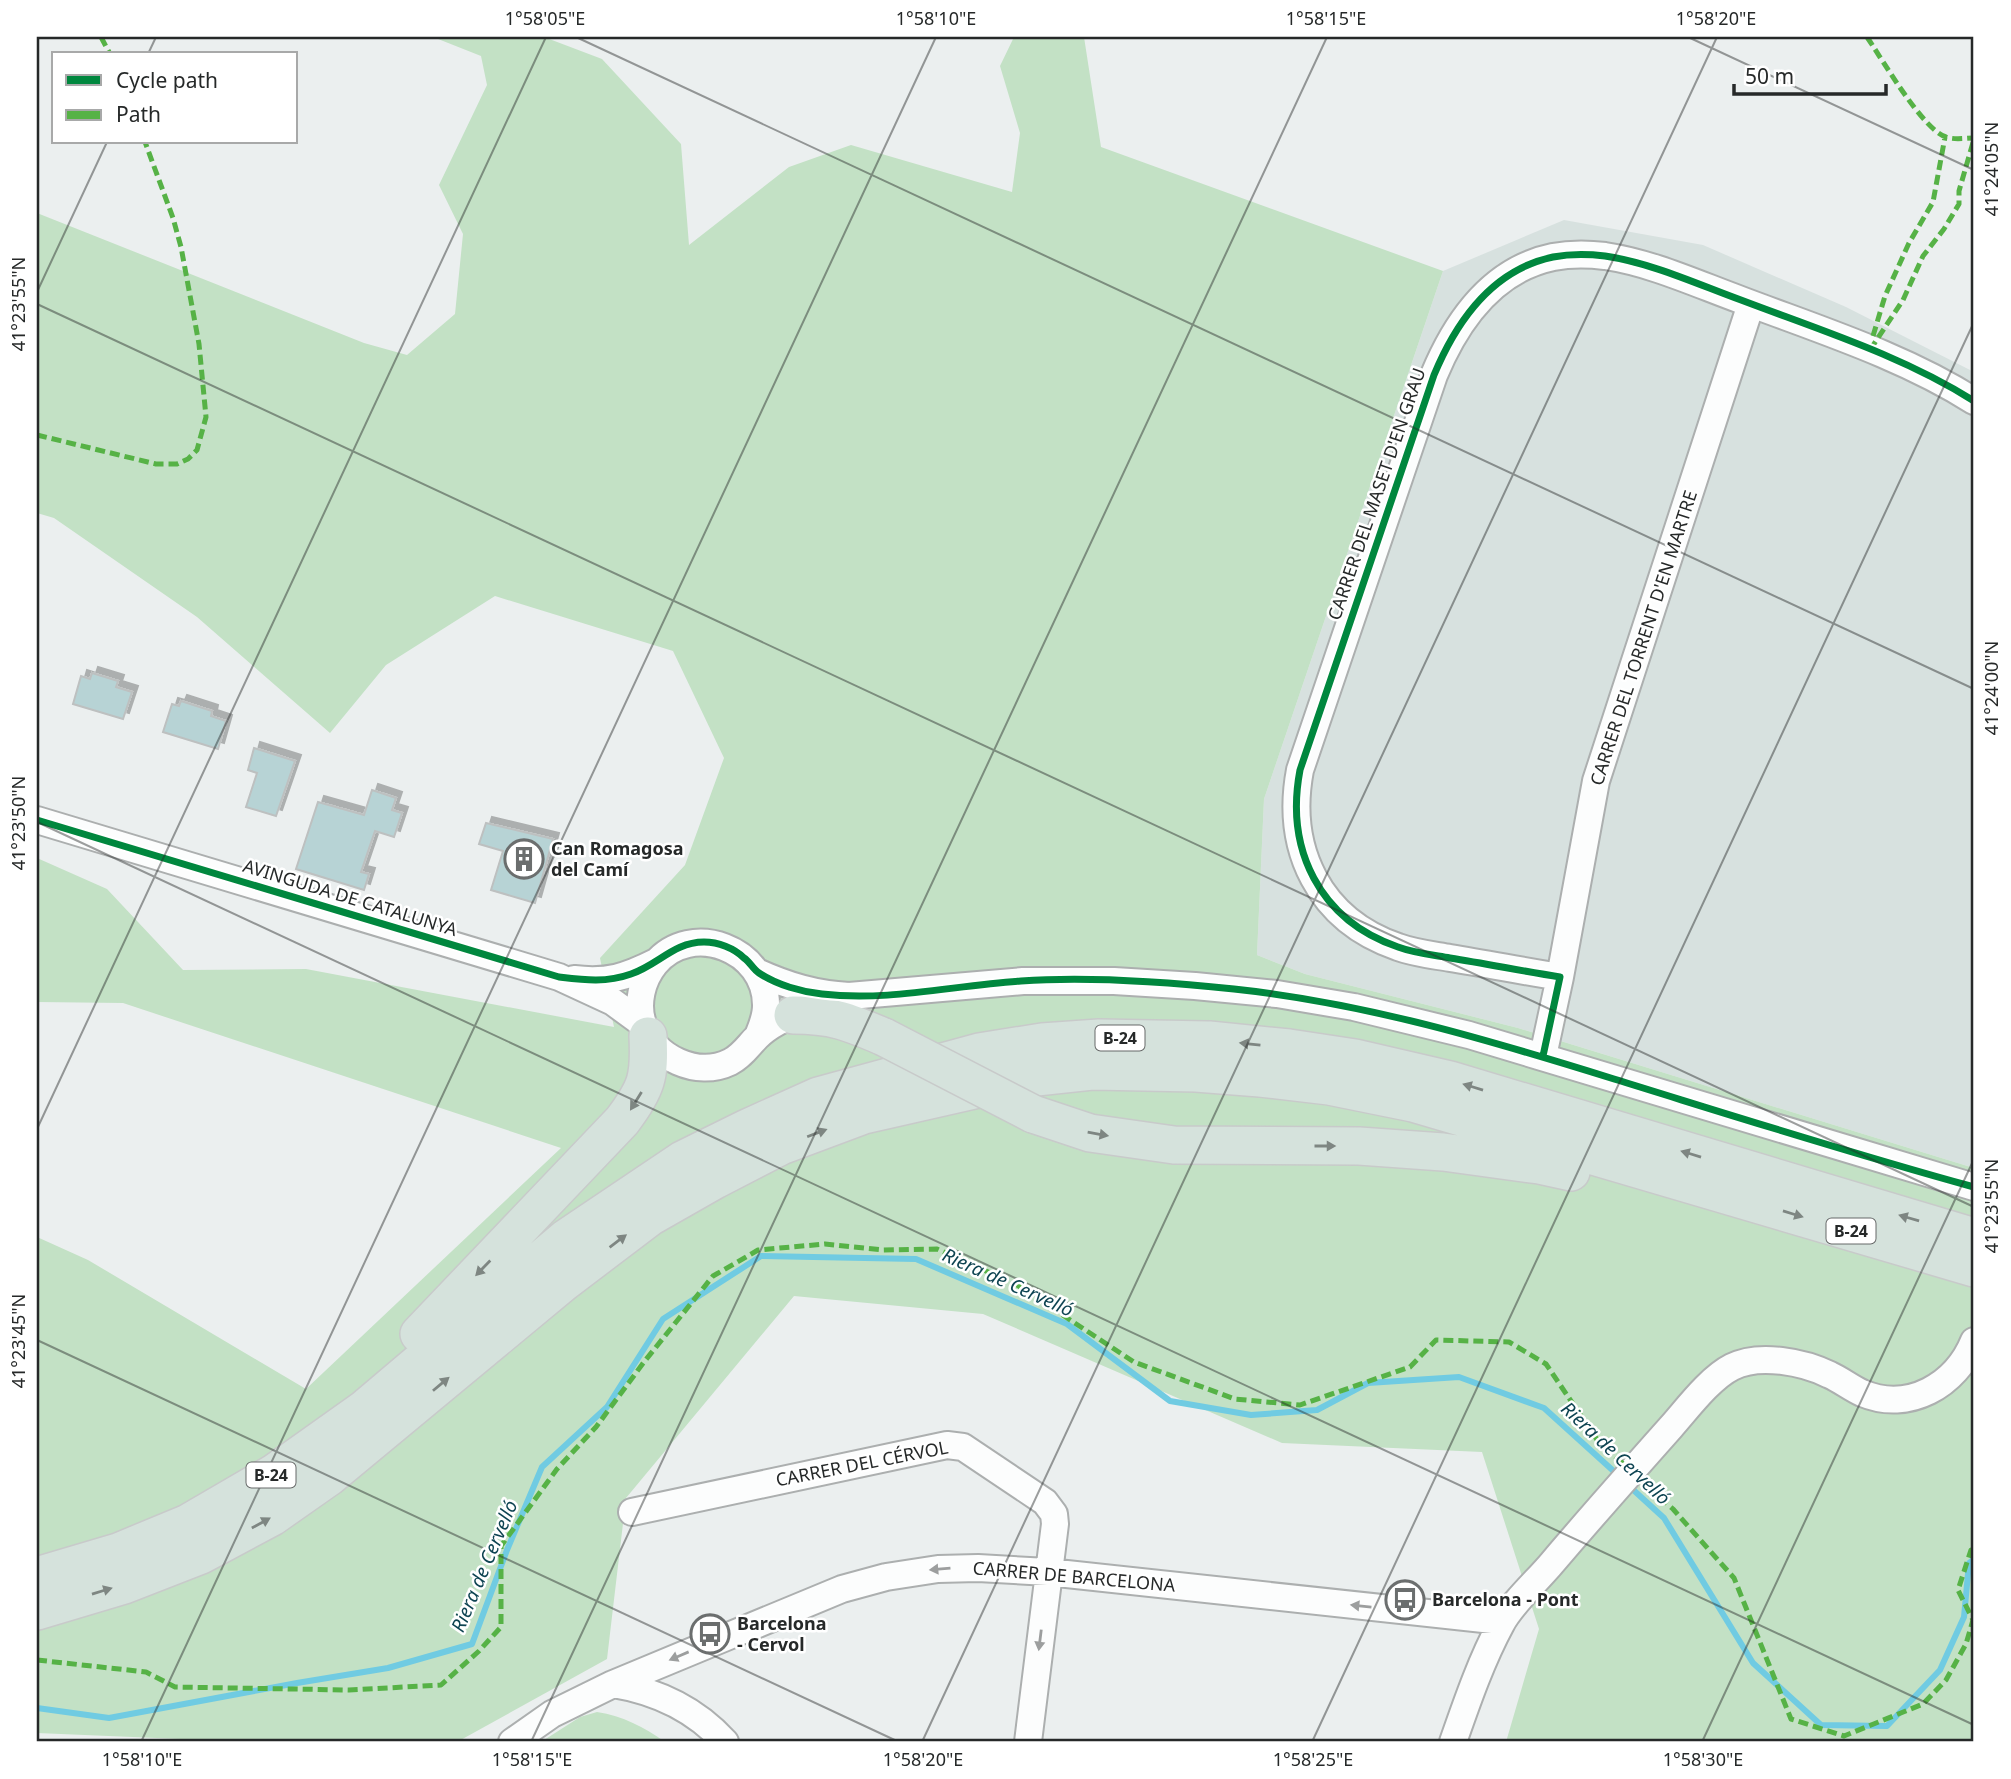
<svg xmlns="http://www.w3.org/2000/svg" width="2011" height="1779" font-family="'Noto Sans',sans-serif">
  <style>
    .built { fill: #d7e1df }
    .green { fill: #c3e1c5 }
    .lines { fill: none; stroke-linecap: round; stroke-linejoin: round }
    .stream { stroke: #70cbe2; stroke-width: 6 }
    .building { fill: #b7d3d5; stroke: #bdc0c0; stroke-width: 2; filter: url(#shadow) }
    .minor-casing { stroke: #acafaf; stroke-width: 30 }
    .highway-casing { stroke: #c8caca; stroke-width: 40 }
    .minor { stroke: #fcfdfd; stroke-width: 26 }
    .highway { stroke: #d5e2dc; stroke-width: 37 }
    .highway-bridge-casing { stroke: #c8caca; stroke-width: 40; stroke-linecap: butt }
    .highway-bridge { stroke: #d5e2dc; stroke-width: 37 }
    .quiet { stroke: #56b246; stroke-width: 5; stroke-dasharray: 10 5; stroke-linecap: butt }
    .cycleway-casing { stroke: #fff; stroke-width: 11 }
    .cycleway { stroke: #00873e; stroke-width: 7 }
    .oneway { fill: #7e8682 }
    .oneway2 { fill: #9c9e9e }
    .ticks { fill: none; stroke: #262929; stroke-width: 2; stroke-opacity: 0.45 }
    .labels { text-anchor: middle; stroke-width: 5; stroke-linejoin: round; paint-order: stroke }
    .shield { fill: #fff; stroke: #676969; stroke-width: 2 }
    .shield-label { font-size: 16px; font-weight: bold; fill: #262929 }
    .street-label { font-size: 18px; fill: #262929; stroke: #fff }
    .poi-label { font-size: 18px; font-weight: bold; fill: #262929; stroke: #fff; text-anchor: start }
    .water-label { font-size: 19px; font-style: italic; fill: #0e4452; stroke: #fff }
    .neatline { fill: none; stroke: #262929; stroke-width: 2.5 }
    .ticks-label { font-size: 18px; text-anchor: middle; fill: #262929 }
  </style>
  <defs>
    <filter id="shadow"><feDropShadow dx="6" dy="-6" stdDeviation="0" flood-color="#0004"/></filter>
  </defs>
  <rect width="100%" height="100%" fill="#ebefef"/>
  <path class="built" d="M1564 220 1703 245 1846 307 1974 372V1168L1518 1028 1305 974 1257 955 1264 799 1443 271Z"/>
  <path class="green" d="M433 37H544L602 59 681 144 689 245 789 167 851 145 1012 192 1020 133 1000 66 1014 37H1084L1101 147 1443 271 1264 799 1257 955 1305 974 1518 1028 1974 1168V1742H1506L1539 1629 1482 1452 1282 1443 983 1314 794 1296 626 1498 607 1659 457 1742H252L37 1733V1237L88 1260 306 1389 561 1148 123 1003 37 1002V858L107 889 183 970 306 969 614 1027 600 958 685 865 724 758 673 651 495 596 386 665 330 733 197 617 54 518 37 513V213L364 343 407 355 455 314 463 234 439 185 487 85 481 56Z
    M597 1712C623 1716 644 1727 665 1742H541L580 1717Z"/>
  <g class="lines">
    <path class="stream" d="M1629 1486 1664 1518 1753 1663 1821 1725 1887 1726 1940 1670 1964 1617 1969 1563 1974 1559
      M37 1708 109 1718 297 1683 388 1668 472 1644 507 1550 542 1467 607 1407 663 1319 761 1256 916 1259 1067 1324 1170 1401 1251 1415 1317 1410 1368 1383 1459 1377 1544 1408 1619 1476"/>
  </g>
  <path class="building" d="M92 673 118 681 116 687 132 692 123 719 73 704 81 676 90 679Z
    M181 701 212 711 211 716 226 721 218 749 163 732 172 704 179 706Z
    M254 748 295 761 276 816 246 807 257 773 248 770Z
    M372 790 396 798 392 810 402 813 394 837 375 831 361 872 369 874 364 890 296 869 318 802 364 815Z
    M486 823 553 839 535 903 491 890 503 851 479 844Z"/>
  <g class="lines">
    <g class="minor-casing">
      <path id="minor" d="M37 820 559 977 613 1002 643 1024
        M757 972C788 986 815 994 849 996L1023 981H1114L1195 986 1277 994 1354 1007 1469 1035 1974 1187
        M1560 977 1596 781 1751 304
        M574 979C608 983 626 977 656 962
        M758 1036C762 1026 766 1017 766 1006 767 949 691 920 655 964 642 980 636 1004 643 1024 654 1058 697 1078 730 1062 742 1056 748 1046 757 1037 771 1023 790 1016 808 1008
        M1543 1056 1560 977C1523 971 1487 964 1450 958 1433 955 1414 953 1398 947 1319 920 1285 849 1300 770L1434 375C1456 322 1491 270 1553 257 1569 254 1588 254 1605 256 1652 263 1697 284 1741 300 1820 330 1903 356 1974 401
        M632 1512 947 1445 963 1447 1045 1502 1054 1514 1055 1524 1028 1742
        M613 1684C656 1691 695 1709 725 1742
        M512 1742 552 1714 613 1684 842 1589 886 1577 938 1569 978 1568 1048 1572 1502 1621
        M1453 1742C1467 1702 1481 1661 1501 1624 1512 1603 1537 1581 1552 1563 1591 1517 1631 1472 1671 1427 1687 1409 1710 1378 1732 1367 1759 1353 1804 1362 1830 1375 1841 1380 1851 1388 1862 1393 1909 1413 1956 1385 1974 1341"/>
    </g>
    <g class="highway-casing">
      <path id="highway" d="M793 1015C833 1015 849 1022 884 1037
        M1033 1114 1090 1133 1174 1145 1359 1146 1443 1152 1539 1165 1571 1172
        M419 1334 622 1121C647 1088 650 1077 648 1036
        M37 1576 118 1552 188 1523 274 1473 364 1409 566 1238 682 1160 747 1128 818 1096 979 1052 1042 1042 1099 1038 1209 1040 1289 1048 1355 1058 1450 1080 1974 1237
        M37 1611 124 1585 201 1555 272 1517 329 1477 563 1283 650 1217 715 1180 781 1146 864 1115 1027 1078 1092 1071 1196 1073 1260 1078 1329 1086 1413 1103 1974 1268"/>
    </g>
    <use href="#minor" class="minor"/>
    <use href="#highway" class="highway"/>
    <g class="highway-bridge-casing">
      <path id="highway-bridge" d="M884 1037 1033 1114"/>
    </g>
    <use href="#highway-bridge" class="highway-bridge"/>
    <path class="quiet" d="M101 37 110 54
      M1867 37C1882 59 1923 130 1946 137 1954 140 1966 138 1974 138
      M1873 336 1885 296 1909 243 1933 202 1945 137
      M1870 350 1903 300 1923 256 1944 229 1959 204V191L1974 139
      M37 435 156 464H177L188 459 197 450 206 417 199 344 181 247 173 218 145 142
      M37 1660 146 1672 175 1687 349 1690 441 1685 479 1651 501 1627V1546L557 1469 596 1427 644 1362 713 1276 758 1250 825 1244 883 1250 937 1249 1017 1285 1134 1362 1235 1399 1300 1405 1410 1367 1436 1340 1509 1342 1546 1364 1598 1441 1673 1509 1734 1578 1791 1719 1844 1736 1923 1704 1946 1680 1966 1644 1973 1620 1958 1590 1971 1550 1974 1549"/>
    <g class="cycleway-casing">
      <path id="cycleway" d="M37 820 559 977C584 980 606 983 631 974 658 965 674 942 704 942 718 942 734 948 744 958 750 962 753 969 759 973 777 985 802 992 822 994 888 1002 955 985 1021 981 1087 976 1168 982 1234 989 1365 1003 1489 1040 1614 1079 1734 1116 1853 1154 1974 1187
        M1543 1056 1560 977C1523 971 1487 964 1450 958 1433 955 1414 953 1398 947 1319 920 1285 849 1300 770L1434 375C1456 322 1491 270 1553 257 1569 254 1588 254 1605 256 1652 263 1697 284 1741 300 1820 330 1903 356 1974 401"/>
    </g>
    <use href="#cycleway" class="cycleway"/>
  </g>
  <defs><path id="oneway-solid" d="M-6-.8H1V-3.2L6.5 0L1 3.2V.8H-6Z" transform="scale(1.75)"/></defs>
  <g class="oneway">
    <use href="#oneway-solid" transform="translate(1250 1044) rotate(-174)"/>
    <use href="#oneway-solid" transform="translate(1473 1087) rotate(-163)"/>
    <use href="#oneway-solid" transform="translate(636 1101) rotate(122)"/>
    <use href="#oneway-solid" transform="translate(817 1133) rotate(-21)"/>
    <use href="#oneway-solid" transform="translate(1098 1134) rotate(10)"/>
    <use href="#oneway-solid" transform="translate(1325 1146)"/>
    <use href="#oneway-solid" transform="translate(1691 1154) rotate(-163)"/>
    <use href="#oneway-solid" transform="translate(1793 1214) rotate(17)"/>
    <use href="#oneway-solid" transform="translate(1909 1218) rotate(-164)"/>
    <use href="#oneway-solid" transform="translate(618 1241) rotate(-37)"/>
    <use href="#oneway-solid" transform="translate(483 1268) rotate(134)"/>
    <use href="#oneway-solid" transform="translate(441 1384) rotate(-40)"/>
    <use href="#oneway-solid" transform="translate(261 1523) rotate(-29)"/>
    <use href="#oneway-solid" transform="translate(102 1591) rotate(-17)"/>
  </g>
  <g class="oneway2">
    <use href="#oneway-solid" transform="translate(940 1569) rotate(175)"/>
    <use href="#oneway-solid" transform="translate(1361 1606) rotate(-174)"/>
    <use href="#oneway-solid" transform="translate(1040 1640) rotate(97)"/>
    <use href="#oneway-solid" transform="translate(679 1656) rotate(157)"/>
  </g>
  <path class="ticks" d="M576 37 1974 689M1688 37 1974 170M148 54 156 37M37 292 107 142M37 304 1974 1207M37 822 1974 1725M37 1129 546 37M37 1340 899 1742M141 1742 936 37M531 1742 1327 37M922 1742 1717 37M1312 1742 1974 322M1702 1742 1974 1159"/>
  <defs>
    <g id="building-ring" transform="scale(2.0125)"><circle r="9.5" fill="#fff" stroke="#6b6e6e" stroke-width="1.5"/><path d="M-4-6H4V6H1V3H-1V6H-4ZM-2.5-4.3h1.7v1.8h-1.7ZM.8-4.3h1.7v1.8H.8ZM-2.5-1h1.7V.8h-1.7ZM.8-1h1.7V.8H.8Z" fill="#6b6e6e"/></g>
    <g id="bus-ring" transform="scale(2.0125)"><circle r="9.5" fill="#fff" stroke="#6b6e6e" stroke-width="1.5"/><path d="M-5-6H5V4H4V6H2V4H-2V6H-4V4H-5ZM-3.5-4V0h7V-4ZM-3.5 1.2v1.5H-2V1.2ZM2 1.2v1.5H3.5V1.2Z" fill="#6b6e6e"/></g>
  </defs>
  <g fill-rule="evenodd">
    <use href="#building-ring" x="524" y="859"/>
    <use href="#bus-ring" x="1405" y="1600"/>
    <use href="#bus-ring" x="710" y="1634"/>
  </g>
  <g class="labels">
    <g class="shield">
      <rect x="1095.5" y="1025.5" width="49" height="25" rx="5"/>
      <rect x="1826.5" y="1218.5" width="49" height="25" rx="5"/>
      <rect x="246.5" y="1462.5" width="49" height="25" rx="5"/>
    </g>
    <g class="shield-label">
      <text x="1120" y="1044">B-24</text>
      <text x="1851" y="1237">B-24</text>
      <text x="271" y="1481">B-24</text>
    </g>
    <g class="street-label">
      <text transform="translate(1377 494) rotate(-71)" y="6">CARRER DEL MASET D'EN GRAU</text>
      <text transform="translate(1644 638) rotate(-72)" y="6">CARRER DEL TORRENT D'EN MARTRE</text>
      <text transform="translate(350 898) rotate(17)" y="6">AVINGUDA DE CATALUNYA</text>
      <text transform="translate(862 1464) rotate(-11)" y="6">CARRER DEL CÉRVOL</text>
      <text transform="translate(1074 1577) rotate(5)" y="6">CARRER DE BARCELONA</text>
    </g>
    <g class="poi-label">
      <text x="551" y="855">Can Romagosa<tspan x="551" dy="21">del Camí</tspan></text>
      <text x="1432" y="1606">Barcelona - Pont</text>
      <text x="737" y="1630">Barcelona<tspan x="737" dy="21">- Cervol</tspan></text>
    </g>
    <g class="water-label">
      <text transform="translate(1008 1282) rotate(24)" y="7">Riera de Cervelló</text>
      <text transform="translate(1616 1453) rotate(43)" y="7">Riera de Cervelló</text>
      <text transform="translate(484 1566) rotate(-67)" y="7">Riera de Cervelló</text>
    </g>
  </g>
  <rect width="2011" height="1779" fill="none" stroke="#ffffff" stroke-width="77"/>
  <rect x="52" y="52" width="245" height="91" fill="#ffffff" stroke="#a8a9a9" stroke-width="2"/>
  <rect x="66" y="75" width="35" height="10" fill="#00873e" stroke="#a8a9a9" stroke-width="2"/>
  <text x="116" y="88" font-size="21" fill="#262929">Cycle path</text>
  <rect x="66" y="110" width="35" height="10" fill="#56b246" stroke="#a8a9a9" stroke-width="2"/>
  <text x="116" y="122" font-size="21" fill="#262929">Path</text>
  <path d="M1734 84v10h152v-10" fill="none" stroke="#262929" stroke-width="3.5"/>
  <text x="1745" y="84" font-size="21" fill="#262929" stroke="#ffffff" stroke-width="5" paint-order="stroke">50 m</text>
  <rect x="38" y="38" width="1934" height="1702" class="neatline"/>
  <g class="ticks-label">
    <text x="545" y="25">1°58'05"E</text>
    <text x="936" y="25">1°58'10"E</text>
    <text x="1326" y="25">1°58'15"E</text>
    <text x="1716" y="25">1°58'20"E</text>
    <text transform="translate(1992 169) rotate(-90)" y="6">41°24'05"N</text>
    <text transform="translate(19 304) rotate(-90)" y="6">41°23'55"N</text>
    <text transform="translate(1992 688) rotate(-90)" y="6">41°24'00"N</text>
    <text transform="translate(19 823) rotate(-90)" y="6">41°23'50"N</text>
    <text transform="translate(1992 1206) rotate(-90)" y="6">41°23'55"N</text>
    <text transform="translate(19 1341) rotate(-90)" y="6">41°23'45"N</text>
    <text x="142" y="1766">1°58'10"E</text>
    <text x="532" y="1766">1°58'15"E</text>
    <text x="923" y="1766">1°58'20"E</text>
    <text x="1313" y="1766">1°58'25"E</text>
    <text x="1703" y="1766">1°58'30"E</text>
  </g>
</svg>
